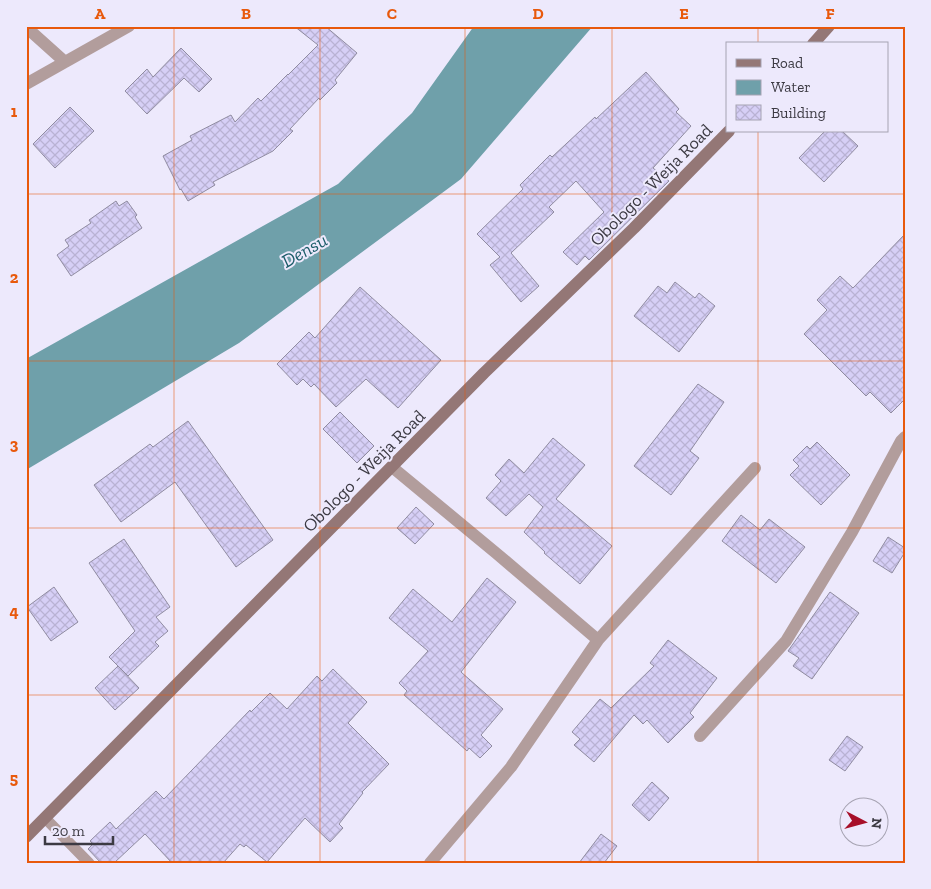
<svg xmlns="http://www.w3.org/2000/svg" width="931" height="889" font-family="'Zilla Slab',serif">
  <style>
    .water { fill: #6fa0aa }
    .building { fill: url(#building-cross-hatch); stroke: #908ca1 }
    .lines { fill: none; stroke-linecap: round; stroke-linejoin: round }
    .lane { stroke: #b29d9c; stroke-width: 11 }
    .street { stroke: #b29d9c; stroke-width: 12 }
    .secondary { stroke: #947776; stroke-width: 12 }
    .grid { fill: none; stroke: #e8590c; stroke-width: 1; stroke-opacity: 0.55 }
    .labels { text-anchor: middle; stroke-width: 4; stroke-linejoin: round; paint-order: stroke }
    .street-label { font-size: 18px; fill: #3c3a43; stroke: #ede9fc }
    .water-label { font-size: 19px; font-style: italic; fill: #1a5c68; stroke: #ede9fc }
    .neatline { fill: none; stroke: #e8590c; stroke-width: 2 }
    .grid-label { font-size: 16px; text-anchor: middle; font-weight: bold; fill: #e8590c }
  </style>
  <defs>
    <pattern id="building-cross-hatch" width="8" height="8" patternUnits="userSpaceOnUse" patternTransform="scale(1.25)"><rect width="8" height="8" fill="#d6cff6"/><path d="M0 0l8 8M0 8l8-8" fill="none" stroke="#b9b2d4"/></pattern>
  </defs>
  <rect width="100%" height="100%" fill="#ede9fc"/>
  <path class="water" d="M474 26H593L461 179 239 343 26 470V359L338 184 412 113Z"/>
  <path class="building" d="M294 26H325L357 53 335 80 337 83 320 100 319 98 290 129 293 131 273 151 213 182 215 185 188 201 181 189 180 190 163 156 192 140 190 136 231 115 235 122 258 98 261 101 288 74V75L318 45Z
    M181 48 212 79 199 92 184 78 147 114 125 91 147 69 153 77Z
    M646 72 679 109 676 112 691 126 653 168 669 181 589 260 585 256 577 265 563 252 604 212 576 181 549 207 554 212 511 253 539 286 521 302 490 265 500 257 477 234 523 189 520 185 550 155 552 157 595 117 596 119Z
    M70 107 94 131 55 168 33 144Z
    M825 131H842L858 146 824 182 799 158Z
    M116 201 119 206 127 201 137 215 135 217 142 228 71 276 57 255 69 246 65 240 91 223 89 220Z
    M905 234V399L891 413 870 392 866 396 804 334 827 310 817 300 840 276 853 288Z
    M675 282 695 298 699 293 715 306 679 352 634 316 658 286 667 293Z
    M360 287 441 360 398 408 366 379 336 407 314 384 311 387 303 379 297 385 277 364 309 332 315 338Z
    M698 384 724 402 690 451 699 458 671 495 634 466Z
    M340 412 374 446 357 463 323 429Z
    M188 421 273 540 236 567 175 482 121 522 94 485 150 444 153 447Z
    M553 438 585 465 556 499 612 546 580 584 544 553 545 552 524 532 543 507 529 494 506 516 486 498 501 481 495 475 509 459 524 473Z
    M817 442 850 475 821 505 790 475 799 466 793 460 807 446 810 449Z
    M416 507 434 524 415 544 397 528Z
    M741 515 760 530 769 519 805 547 776 583 722 541Z
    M888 537 905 548V552L892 573 873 561Z
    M124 539 170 607 156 617 168 631 155 642 159 646 128 676 109 657 135 631 89 563Z
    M487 578 516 602 461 672 503 709 481 735 492 746 480 758 469 748 467 751 404 695 407 691 399 683 428 651 389 618 413 589 452 622Z
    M54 587 78 622 51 641 27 607Z
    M830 592 859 613 812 679 793 666 799 658 788 651Z
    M668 640 717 678 690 713 694 717 668 743 647 720 643 724 634 715 594 762 574 745 580 739 572 732 600 699 611 708 654 666 650 663Z
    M118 666 139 688 115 710 95 688Z
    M333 669 367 702 348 723 389 764 362 792 363 793 339 824 343 828 330 842 305 818 267 862 246 845 244 847 240 844 223 863H172L145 834 114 863H101L88 849 93 844 90 841 110 822 116 829 156 791 164 799 250 710 251 712 270 693 287 709 317 676 322 681Z
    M847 736 863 747 845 771 829 760Z
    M652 782 669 798 649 821 632 805Z
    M601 834 617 846 604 863H579Z"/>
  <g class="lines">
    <path class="lane" d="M45 818 89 863"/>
    <path class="street" d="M26 27 65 62
      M26 84 129 26
      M392 467 496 553 598 640 755 468
      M700 736 786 641 852 532 901 441 905 437
      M430 863 511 767 598 640"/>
    <path class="secondary" d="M813 44 829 26
      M26 837 484 373 634 228 729 131"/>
  </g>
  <path class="grid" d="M174 26V863M320 26V863M465 26V863M612 26V863M758 26V44M758 131V863M26 194H905M26 361H905M26 528H905M26 695H905"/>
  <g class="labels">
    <g class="street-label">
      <text transform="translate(651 185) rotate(-45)" y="6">Obologo - Weija Road</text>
      <text transform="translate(364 471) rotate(-45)" y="6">Obologo - Weija Road</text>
    </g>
    <g class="water-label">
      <text transform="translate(304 250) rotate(-30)" y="7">Densu</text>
    </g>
  </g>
  <rect width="931" height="889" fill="none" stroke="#ede9fc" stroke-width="55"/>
  <rect x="726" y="42" width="162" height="90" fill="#ede9fc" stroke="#a6a3b2"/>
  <rect x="736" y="59" width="25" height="8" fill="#947776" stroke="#a6a3b2"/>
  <text x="771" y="68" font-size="15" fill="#3c3a43">Road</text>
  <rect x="736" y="80" width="25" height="15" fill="#6fa0aa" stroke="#a6a3b2"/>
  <text x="771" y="92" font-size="15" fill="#3c3a43">Water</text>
  <rect x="736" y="105" width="25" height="15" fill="url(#building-cross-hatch)" stroke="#a6a3b2"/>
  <text x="771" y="118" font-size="15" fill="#3c3a43">Building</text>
  <g transform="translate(864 822) rotate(96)"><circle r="24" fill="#ede9fc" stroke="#a6a3b2"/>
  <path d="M0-4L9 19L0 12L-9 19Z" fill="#a70f29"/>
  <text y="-8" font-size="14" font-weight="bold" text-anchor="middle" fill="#3c3a43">N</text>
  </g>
  <path d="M45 836v8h68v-8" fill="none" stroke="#3c3a43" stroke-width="2.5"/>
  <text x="52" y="836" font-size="15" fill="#3c3a43" stroke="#ede9fc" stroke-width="4" paint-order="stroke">20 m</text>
  <rect x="28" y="28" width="876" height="834" class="neatline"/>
  <g class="grid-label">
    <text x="100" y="19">A</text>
    <text x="246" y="19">B</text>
    <text x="392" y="19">C</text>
    <text x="538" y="19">D</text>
    <text x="684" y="19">E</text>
    <text x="830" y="19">F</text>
    <text x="14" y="117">1</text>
    <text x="14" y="283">2</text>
    <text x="14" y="450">3</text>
    <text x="14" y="617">4</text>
    <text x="14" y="784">5</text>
  </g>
</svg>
